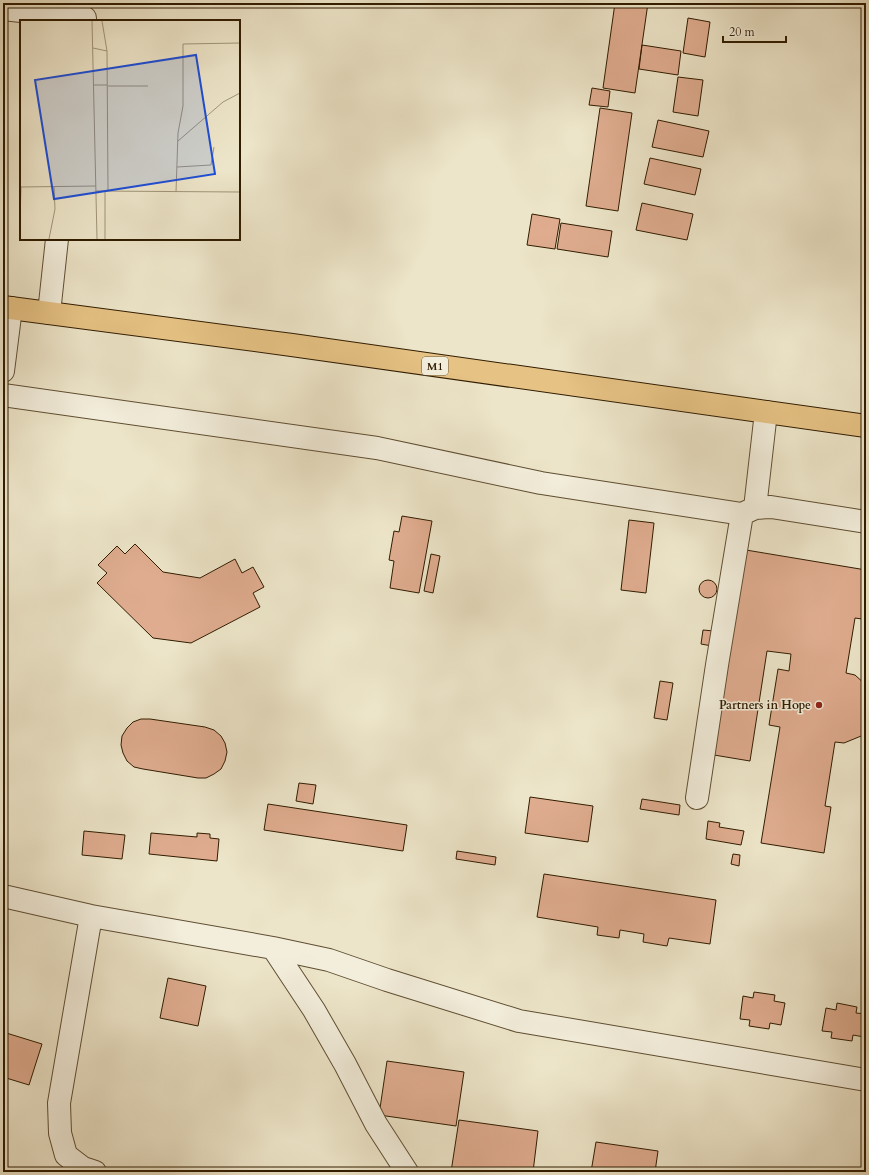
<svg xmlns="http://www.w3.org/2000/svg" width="869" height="1175" font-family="Cardo,serif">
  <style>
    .building { fill: #dfac8f; stroke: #301c00 }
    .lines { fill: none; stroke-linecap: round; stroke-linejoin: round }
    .minor-casing { stroke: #5f4e32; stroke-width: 24 }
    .highway-casing { stroke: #301c00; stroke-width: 24 }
    .minor { stroke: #f3eedc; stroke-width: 22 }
    .highway { stroke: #e6c284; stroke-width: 22 }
    .poi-dot { fill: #8f2418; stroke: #f3eedc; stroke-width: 1.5 }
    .labels { text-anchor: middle; stroke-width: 3; stroke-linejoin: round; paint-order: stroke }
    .shield { fill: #f3eedc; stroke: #6a5b42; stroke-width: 1 }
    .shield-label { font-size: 11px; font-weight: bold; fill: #301c00 }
    .poi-label { font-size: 12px; font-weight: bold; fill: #301c00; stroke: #f3eedc; text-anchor: end }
    .inset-road { fill: none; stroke: #a19579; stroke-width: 1 }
    .view { fill: #1d4ed8; fill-opacity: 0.15; stroke: #1d4ed8; stroke-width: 2 }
    .inset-edge { fill: none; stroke: #301c00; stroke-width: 2 }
  </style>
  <rect width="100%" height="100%" fill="#ede5c9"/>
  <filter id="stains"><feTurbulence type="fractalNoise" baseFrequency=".005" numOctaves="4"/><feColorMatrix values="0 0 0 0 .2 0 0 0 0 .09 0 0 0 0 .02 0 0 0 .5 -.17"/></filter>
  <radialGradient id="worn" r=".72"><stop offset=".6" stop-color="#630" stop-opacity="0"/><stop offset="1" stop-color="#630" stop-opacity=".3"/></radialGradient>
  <path class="building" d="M615 3H648L635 93 603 88Z
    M688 18 710 22 705 57 683 53Z
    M642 45 681 51 678 75 639 69Z
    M678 77 703 80 698 116 673 112Z
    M592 88 610 91 608 107 589 105Z
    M600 108 632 113 618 211 586 206Z
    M658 120 709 131 703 157 652 147Z
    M650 158 701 169 695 195 644 184Z
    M642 203 693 214 687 240 636 230Z
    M532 214 560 219 555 249 527 245Z
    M561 223 612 231 608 257 557 249Z
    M402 516 432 521 419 593 390 588 394 561 389 560 394 531 399 532Z
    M629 520 654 523 646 593 621 590Z
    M135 544 163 572 200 578 235 559 242 573 253 567 264 587 253 593 260 607 191 643 153 638 97 583 107 573 98 565 117 546 125 554Z
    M746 550 866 570V591L862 619 855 618 846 673 855 675 866 685V734L844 743 835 742 825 806 831 807 824 853 761 843 780 727 769 725 778 669 789 671 791 654 767 651 750 761 714 755Z
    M431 554 440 556 433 593 424 591Z
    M699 589a9 9 0 1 1 18 0a9 9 0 1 1-18 0Z
    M703 630 714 631 712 646 701 644Z
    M660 681 673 683 667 720 654 718Z
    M141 719H150L205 727 214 730 221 736 225 743 227 752 225 761 221 769 214 774 206 778H198L143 769 134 767 127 761 123 753 121 745 122 736 127 728 133 722Z
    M299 783 316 785 313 804 296 801Z
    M530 797 593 806 588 842 525 833Z
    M642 799 680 805 679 815 640 809Z
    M268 804 407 825 403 851 264 830Z
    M708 821 720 823 719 827 744 831 741 845 706 839Z
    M84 831 125 835 122 859 82 855Z
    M151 833 197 837V833L210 834V838L219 839 217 861 149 854Z
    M457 851 496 857 495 865 456 859Z
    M733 854 740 855 739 866 731 864Z
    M544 874 716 900 710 944 669 938 667 946 643 942 644 934 620 930 619 938 597 935 598 927 537 917Z
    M168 978 206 986 198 1026 160 1018Z
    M754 992 775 995 774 1001 785 1003 781 1025 770 1023 769 1029 749 1026 750 1020 740 1019 743 996 753 998Z
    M837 1003 857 1007 856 1013 866 1014 864 1037 853 1035 852 1041 831 1038 832 1032 822 1031 826 1008 836 1010Z
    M3 1032 42 1044 29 1085 3 1077Z
    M387 1061 464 1072 456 1126 379 1115Z
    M459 1120 538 1131 533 1172H451Z
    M596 1142 658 1151 655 1172H591Z"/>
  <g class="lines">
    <g class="minor-casing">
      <path id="minor" d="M3 9 85 18
        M49 313 57 239
        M3 371 11 308
        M3 395 377 448 541 483 742 514 755 508 771 507 866 522
        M755 508 766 412
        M697 798 717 665 742 514
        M3 896 91 916 273 948 329 960 387 980 519 1021 866 1080
        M91 916 59 1103 60 1133 66 1155 83 1168 95 1172
        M273 948 314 1010 345 1064 376 1124 407 1172"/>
    </g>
    <g class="highway-casing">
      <path id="highway" d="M3 307 292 345 866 426"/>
    </g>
    <use href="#minor" class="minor"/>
    <use href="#highway" class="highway"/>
  </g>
  <circle class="poi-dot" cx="819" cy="705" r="4"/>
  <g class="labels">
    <rect class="shield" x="422" y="357" width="26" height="18" rx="3"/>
    <g class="shield-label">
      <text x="435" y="370">M1</text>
    </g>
    <g class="poi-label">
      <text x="811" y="709">Partners in Hope</text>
    </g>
  </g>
  <g transform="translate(20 20)">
    <rect width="220" height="220" fill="#ede5c9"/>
    <path class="inset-road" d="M72 1 77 219M82 1 87 31M73 28 87 31 88 171M74 65H87M88 66H128M158 121 203 82 220 73M157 147 191 145 194 127M0 167 76 166M76 171 220 172M156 172 158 113 163 86V24L220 23M0 201 1 167M29 219 35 189 34 167M85 219V171"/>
    <path class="view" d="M176 35 195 154 34 179 15 60Z"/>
    <rect width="220" height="220" class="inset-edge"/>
  </g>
  <rect width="869" height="1175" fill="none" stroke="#ede5c9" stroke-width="16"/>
  <rect x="4" y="4" width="861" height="1167" fill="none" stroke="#301c00" stroke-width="2"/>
  <rect x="8" y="8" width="853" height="1159" fill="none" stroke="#301c00"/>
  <path d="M723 36v6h63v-6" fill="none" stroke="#301c00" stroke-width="2"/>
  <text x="729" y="36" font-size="12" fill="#301c00" stroke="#f3eedc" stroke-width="3" paint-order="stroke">20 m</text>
  <rect width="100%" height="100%" filter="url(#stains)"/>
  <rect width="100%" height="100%" fill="url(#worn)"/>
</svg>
